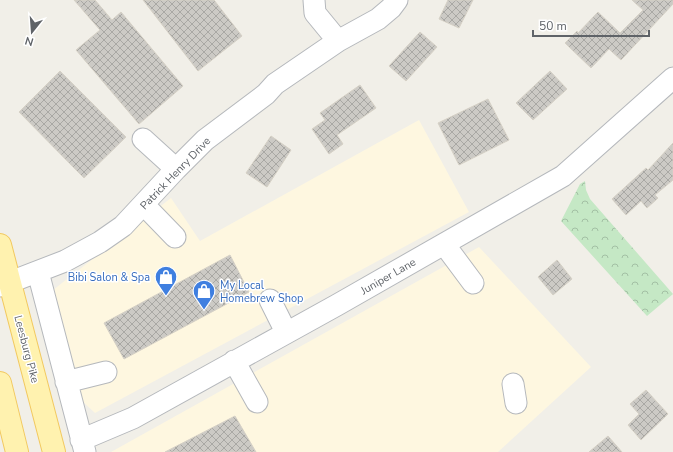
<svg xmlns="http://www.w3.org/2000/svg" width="673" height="452" font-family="'Nunito Sans',sans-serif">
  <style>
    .commercial { fill: #fef7e0 }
    .forest { fill: url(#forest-crowns) }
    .building { fill: url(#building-cross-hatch); stroke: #d6d1c6 }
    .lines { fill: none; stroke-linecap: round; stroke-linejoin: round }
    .minor-casing { stroke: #b5b8bc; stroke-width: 23 }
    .major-casing { stroke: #f2c960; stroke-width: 24 }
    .minor { stroke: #fff; stroke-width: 21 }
    .major { stroke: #fff2af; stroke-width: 22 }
    .labels { text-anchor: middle; stroke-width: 3; stroke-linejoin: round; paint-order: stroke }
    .street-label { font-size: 11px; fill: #5f6368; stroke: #fff }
    .shop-label { font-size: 11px; fill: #366cbe; stroke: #fff; text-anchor: end }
  </style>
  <defs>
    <pattern id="forest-crowns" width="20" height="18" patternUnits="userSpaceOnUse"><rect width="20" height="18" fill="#c5e8c5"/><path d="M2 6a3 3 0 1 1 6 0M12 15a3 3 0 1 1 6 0" fill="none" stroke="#a3c0a4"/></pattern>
    <pattern id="building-cross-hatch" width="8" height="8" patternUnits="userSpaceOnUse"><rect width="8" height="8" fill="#cccac5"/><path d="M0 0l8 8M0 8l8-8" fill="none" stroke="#a9a8a4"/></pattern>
  </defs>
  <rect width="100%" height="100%" fill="#f1efe8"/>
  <path class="commercial" d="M419 120 469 212 95 413 81 400 53 290 171 198 200 241Z
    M479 247 591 367 498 452H111Z"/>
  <path class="forest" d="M585 181 586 190 590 199 673 294 647 316 561 221 580 184Z"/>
  <path class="building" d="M74 0H95L112 20 121 12 183 86 139 124 76 50 100 30Z
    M143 0H214L242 36 198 71Z
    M448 0H473L459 28 439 19Z
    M632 0H673V4L621 60 609 49 591 68 565 43 577 31 578 33 598 12 620 33 643 10Z
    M420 32 437 47 406 81 389 66Z
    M60 71 126 137 84 178 19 112Z
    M550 71 567 89 533 120 516 103Z
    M360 85 376 108 337 135 343 144 329 154 312 129 325 120 320 113Z
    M488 99 509 140 459 165 438 123Z
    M271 136 291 150 267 187 246 173Z
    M673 143V180L655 195 658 198 647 208 641 201 626 215 612 199 646 168 648 170Z
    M230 255 249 292 124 359 104 323Z
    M557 260 572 279 553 295 538 277Z
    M646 390 668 414 641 440 628 425 639 414 630 404Z
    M235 416 256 452H165Z
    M608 436 622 452H589Z"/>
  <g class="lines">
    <g class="minor-casing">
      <path id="minor" d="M314 0 315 13 338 41
        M143 139 176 169
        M144 205 175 237
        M444 244 473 283
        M38 272 85 452
        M0 286 65 261 100 242 123 226 176 169 205 140 266 94 275 84 338 41 378 19 391 8 397 0
        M270 300 286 332
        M234 361 257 402
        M66 382 106 372
        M513 384 516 403
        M81 440 133 418 337 305 563 176 673 78"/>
    </g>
    <g class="major-casing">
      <path id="major" d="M0 245 54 452
        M0 383 17 452"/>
    </g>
    <use href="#minor" class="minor"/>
    <use href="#major" class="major"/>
  </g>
  <defs>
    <g id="shop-pin" transform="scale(1.15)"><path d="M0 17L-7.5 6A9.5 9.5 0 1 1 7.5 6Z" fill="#3f7fe0" stroke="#fff"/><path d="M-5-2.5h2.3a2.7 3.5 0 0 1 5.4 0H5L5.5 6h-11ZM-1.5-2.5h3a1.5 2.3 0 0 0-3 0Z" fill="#fff"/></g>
  </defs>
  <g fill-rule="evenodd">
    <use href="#shop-pin" x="166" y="277"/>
    <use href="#shop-pin" x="204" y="291"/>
  </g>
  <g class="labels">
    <g class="street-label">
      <text transform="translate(175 173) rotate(-46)" y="4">Patrick Henry Drive</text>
      <text transform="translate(388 276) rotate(-30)" y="4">Juniper Lane</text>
      <text transform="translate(27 349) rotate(75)" y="4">Leesburg Pike</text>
    </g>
    <g class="shop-label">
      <text x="150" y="281">Bibi Salon &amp; Spa</text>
      <text x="220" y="289" text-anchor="start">My Local<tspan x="220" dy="13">Homebrew Shop</tspan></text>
    </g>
  </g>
  <g transform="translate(32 32) rotate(197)" stroke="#ffffff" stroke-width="3" paint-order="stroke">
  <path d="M0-3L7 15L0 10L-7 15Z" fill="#5f6368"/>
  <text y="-6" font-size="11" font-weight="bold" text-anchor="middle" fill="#5f6368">N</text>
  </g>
  <path d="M533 30v6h116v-6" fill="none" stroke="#5f6368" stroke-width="2"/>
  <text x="539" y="30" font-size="12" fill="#5f6368" stroke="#ffffff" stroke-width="3" paint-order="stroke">50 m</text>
</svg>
